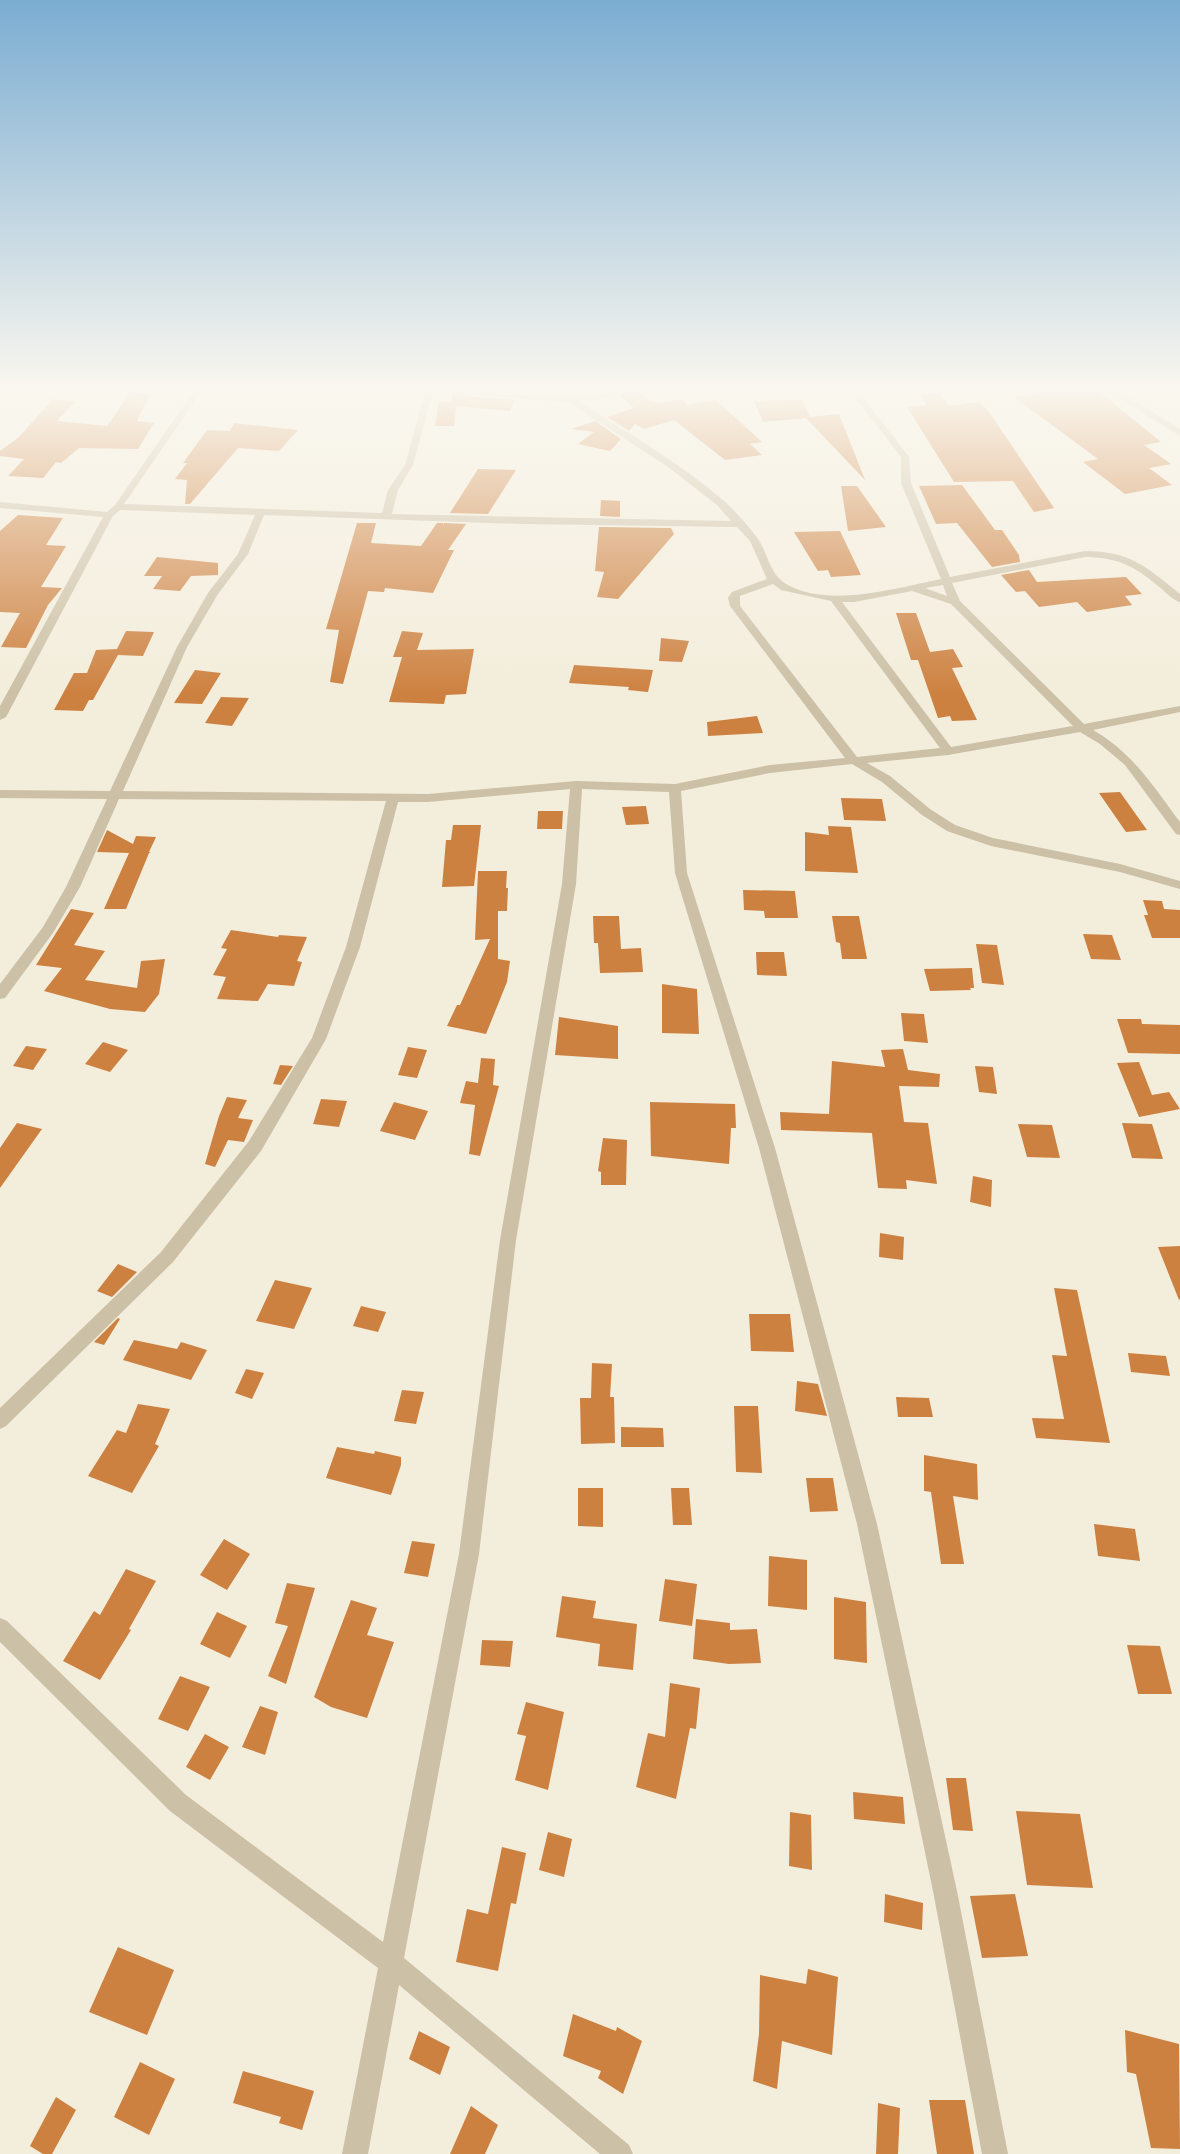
<svg xmlns="http://www.w3.org/2000/svg" width="1180" height="2154" font-family="Jost,sans-serif">
  <style>
    .building { fill: #cd8140 }
    .lines { fill: none; stroke-linecap: round; stroke-linejoin: round }
    .street { fill: #ccc0a6; fill-rule: evenodd }
  </style>
  <rect width="100%" height="100%" fill="#f3eddb"/>
  <path class="building" d="M452 392H460L466 396 514 400 510 411 456 406 454 426H435L439 402H451Z
    M625 392H641L652 402 659 400 656 403 682 399 687 405 716 400 762 442 750 444 762 455 725 460 674 420 644 429 635 424 629 431 607 417 634 408 619 395Z
    M1047 392H1100L1161 442 1144 445 1171 464 1149 468 1172 485 1125 494 1083 462 1098 459 1014 397Z
    M130 393 150 394 137 421 154 423 138 449 79 448 61 463 56 462 43 478 8 476 24 459 0 456V451L18 438 53 399 75 402 57 421 107 426Z
    M940 393 949 406 979 402 989 412 1054 508 1034 512 1013 481 954 482 907 407 927 405 919 394Z
    M802 400 810 417 839 414 865 480 806 418 763 422 754 401Z
    M595 421 621 439 610 451 578 444 594 432 571 429Z
    M234 423 298 430 279 451 238 448 190 504H185L187 480 175 479 187 463H183L207 430 230 431Z
    M478 469 516 470 488 514 450 513Z
    M962 485 995 530H1002L1019 555 1020 562 992 567 957 523 936 524 919 486Z
    M841 486H857L886 527 848 531Z
    M601 500 620 501V517L600 516Z
    M18 515 63 518 46 545 66 546 41 587 62 588 48 605 26 648 1 647 20 613 0 612V531Z
    M357 523H376L371 543 421 546 437 523H443V525L444 523 466 524 448 550H454L433 593 385 588 384 592 368 591 343 684 330 682 339 630 326 629Z
    M599 527 671 528 674 534 618 599 597 597 604 572 595 571Z
    M840 531 861 575 831 577 828 570 818 571 794 532Z
    M157 557 218 563V575L191 576 180 591 153 589 162 576H144Z
    M1029 570 1037 582 1126 577 1142 594 1125 596 1132 605 1087 612 1077 602 1039 607 1025 591 1016 592 1001 575Z
    M896 613H916L930 652 953 649 963 667 952 668 977 720 952 721 950 716 938 718 918 660H911Z
    M126 631 154 632 143 656 118 655 93 700H89L83 711 54 710 74 673H87L96 650 117 649Z
    M402 631 423 633 417 650 474 649 466 694 446 695 444 704 389 702 402 657H393Z
    M661 638 689 641 682 662 659 661Z
    M574 665 653 670 648 692 628 690 629 687 569 683Z
    M195 670 221 673 202 704 174 703Z
    M221 697 249 698 232 726 205 723Z
    M757 716 763 733 708 736 707 722Z
    M1120 792 1147 830 1126 832 1099 793Z
    M841 798 882 799 886 821 844 820Z
    M646 806 649 824 626 825 622 807Z
    M538 811H563L562 829H537Z
    M453 825H481L474 886 442 887 446 840H451Z
    M828 826 851 827 858 873 805 871V832L829 835Z
    M107 830 133 844 136 836 156 837 149 852 151 853H149L126 909H104L129 853 97 852Z
    M478 871H507L506 888H508L507 911H498V959L510 961 507 982 486 1034 447 1026 457 1005H460L490 939 475 940Z
    M743 890 795 891 798 918H765L764 911 744 910Z
    M1143 900 1162 901 1164 909 1180 910V938H1152L1144 915H1148Z
    M71 909 94 913 74 945 105 951 85 980 137 988 141 961 165 959 159 994 145 1012 110 1009 44 991 62 968 36 965Z
    M593 916H619L621 949 641 948 643 972 600 973 598 943H594Z
    M832 916H859L867 959H842L840 943 836 942Z
    M231 930 278 937 279 935 307 937 297 961 302 962 294 986 268 984 258 1001 217 999 226 977 213 975 227 949 221 948Z
    M1083 934 1112 935 1121 960 1091 959Z
    M976 944 997 945 1004 985 982 983Z
    M756 952H784L787 976 757 975Z
    M972 968 974 988H970L971 990 930 991 924 969Z
    M662 984 697 989 699 1034 662 1033Z
    M901 1013 924 1014 928 1043 904 1041Z
    M559 1017 618 1026V1059L555 1055Z
    M1117 1019H1141L1142 1024 1180 1025V1054L1128 1053Z
    M103 1042 128 1050 110 1072 85 1064Z
    M26 1046 47 1049 33 1070 13 1066Z
    M408 1047 427 1050 417 1078 398 1075Z
    M903 1049 908 1070 940 1074 939 1087 899 1086 904 1122 928 1123 937 1184 906 1180 907 1189 878 1188 872 1133 781 1130 780 1112 829 1114 832 1061 885 1067 881 1050Z
    M481 1058 495 1059 493 1085 499 1086 480 1156 469 1154 475 1105 460 1103 466 1081 478 1083Z
    M1139 1062 1152 1095 1169 1092 1180 1109 1139 1117 1117 1063Z
    M280 1065 293 1066 281 1085 273 1084Z
    M975 1066 993 1067 997 1094 979 1092Z
    M227 1097 247 1100 238 1118 253 1120 244 1142 228 1140 215 1167 205 1164 219 1116Z
    M321 1099 347 1101 339 1127 313 1124Z
    M394 1102 428 1111 415 1140 380 1131Z
    M650 1102 735 1104 736 1128H731L729 1164 651 1156Z
    M17 1123 42 1129 0 1188V1148Z
    M1122 1123 1152 1124 1163 1159 1132 1158Z
    M1018 1124 1052 1125 1060 1158 1027 1157Z
    M603 1138 627 1140 626 1185H601V1172L598 1171Z
    M973 1176 992 1180 991 1207 970 1202Z
    M880 1233 904 1237 903 1260 879 1257Z
    M1180 1246V1299L1179 1300 1158 1247Z
    M118 1264 137 1272 112 1297 97 1291Z
    M275 1280 312 1288 294 1329 256 1321Z
    M1054 1288 1077 1290 1110 1443 1036 1438 1032 1418 1064 1419 1052 1355 1067 1356Z
    M361 1306 386 1312 378 1332 353 1326Z
    M749 1314H790L794 1352 751 1351Z
    M118 1318 120 1319 104 1345 94 1342Z
    M134 1340 177 1349 181 1342 207 1350 191 1380 123 1360Z
    M1128 1353 1166 1356 1170 1376 1131 1372Z
    M592 1363 612 1364 610 1397H614L615 1443 581 1444 580 1398H591Z
    M246 1369 264 1373 252 1399 235 1393Z
    M797 1381 818 1384 827 1416 795 1411Z
    M402 1390 424 1392 416 1424 394 1421Z
    M896 1397 929 1398 933 1417H898Z
    M138 1404 170 1409 155 1444 159 1446 132 1493 88 1476 117 1430 126 1433Z
    M734 1406H758L762 1473 736 1472Z
    M621 1427 663 1428 664 1447H621Z
    M337 1447 374 1454 375 1451 401 1457V1465L391 1495 326 1478Z
    M924 1455 977 1464 978 1500 953 1496 964 1564H941L931 1492 924 1491Z
    M806 1478H833L838 1511 810 1512Z
    M578 1488H603V1527L578 1526Z
    M671 1488H689L692 1525H673Z
    M1094 1524 1135 1529 1140 1561 1098 1556Z
    M224 1539 250 1554 227 1590 200 1575Z
    M412 1541 435 1544 428 1577 404 1573Z
    M769 1556 807 1560V1610L768 1606Z
    M126 1569 156 1581 129 1629 131 1630 100 1680 63 1661 94 1611 100 1615Z
    M665 1579 697 1584 692 1626 659 1621Z
    M287 1583 315 1588 286 1684 268 1676 288 1626 275 1623Z
    M562 1596 596 1601 593 1618 637 1624 633 1670 598 1666 600 1644 556 1637Z
    M834 1597 866 1602 867 1663 834 1659Z
    M351 1600 377 1608 367 1635 394 1642 367 1718 331 1707 314 1697Z
    M217 1612 247 1626 230 1658 200 1644Z
    M696 1619 730 1623V1630L757 1629 761 1663 729 1664 693 1659Z
    M482 1640 513 1641 510 1667 480 1665Z
    M1127 1645 1160 1646 1172 1694H1138Z
    M180 1676 210 1687 188 1731 158 1719Z
    M670 1683 700 1688 696 1729 690 1728 676 1799 636 1787 648 1733 665 1737Z
    M526 1702 564 1712 548 1790 515 1780 526 1736 517 1734Z
    M260 1706 278 1712 265 1755 242 1747Z
    M205 1734 229 1747 210 1780 186 1767Z
    M946 1778H966L973 1831 953 1830Z
    M853 1792 903 1797 905 1824 854 1819Z
    M1016 1811 1080 1814 1093 1888 1027 1885Z
    M790 1812 811 1815 812 1870 789 1866Z
    M548 1832 572 1839 564 1877 539 1870Z
    M502 1847 526 1853 516 1904 511 1903 498 1971 456 1962 467 1909 488 1914Z
    M885 1894 923 1903 922 1930 884 1922Z
    M1015 1894 1028 1956 982 1958 970 1896Z
    M118 1947 174 1970 147 2035 89 2012Z
    M808 1969 838 1977 832 2055 782 2041 777 2089 753 2081 759 2034 760 1975 806 1984Z
    M573 2014 616 2031 617 2027 642 2041 623 2094 598 2078 601 2071 563 2056Z
    M1125 2030 1179 2044 1180 2149 1151 2148 1136 2074 1127 2072Z
    M419 2031 450 2047 440 2075 409 2059Z
    M140 2062 175 2079 149 2135 114 2117Z
    M243 2071 314 2091 302 2130 279 2123 281 2117 233 2103Z
    M56 2097 76 2110 52 2154H43L30 2146Z
    M929 2100H965L974 2154H937Z
    M878 2103 900 2108 898 2154H876Z
    M471 2106 498 2125 485 2154H450Z"/>
  <g class="lines">
    <path class="street" d="M193 392H201L124 504 382 513 388 490 405 465 425 392H433L413 465 398 490 392 514 731 521 717 505 668 467 568 402 466 394 462 392 563 397 623 392 601 399 579 401C627 433 679 462 723 500 736 512 748 525 758 539 769 555 769 575 788 585 829 608 897 588 941 579L901 483V457L851 392H859L909 457 911 483 950 577 1085 551C1130 551 1147 567 1180 594V602C1172 600 1165 591 1158 586 1135 566 1116 557 1085 557L952 583 960 601 1084 724 1180 706V712L1093 730C1133 753 1153 786 1180 822V835L1176 834 1125 765 1100 744 1080 732 948 755 867 763 890 776 930 809 955 825 993 838 1120 864 1180 881V889L1120 872 991 846 947 831 922 815 882 782 852 764 770 773 681 791 687 873 775 1148 877 1524 957 1891 1008 2154H982L933 1891 857 1524 759 1148 675 873 669 792 582 789 576 884 516 1240 479 1554 404 1958 629 2145 633 2154H600L399 1985 368 2154H342L378 1968 170 1811 0 1642V1618L7 1621 186 1795 383 1942 459 1554 500 1240 562 884 570 789 428 802H398L360 947 326 1039 261 1151 173 1262 6 1426 0 1429V1408L161 1252 249 1141 312 1038 346 947 386 801 119 799 80 887 53 933 5 998 0 999V984L43 927 66 887 107 799 0 798V790L110 791 177 647 208 593 238 554 255 515 120 510 113 516 6 717 0 720V706L103 517 0 508V502L107 512 115 505ZM264 515 520 524 737 527 750 541 767 579 732 592 728 598 730 606 845 758 770 765 675 784 576 781 428 794 123 791 187 647 218 594 248 554ZM773 584 781 590 831 601 940 748 857 757 740 606V596ZM943 585 947 596 925 588ZM912 591 951 604 1073 726 951 747 842 602H854Z
      M1110 392H1120L1180 429V436Z"/>
  </g>
  <linearGradient id="sky" x2="0" y2="1"><stop stop-color="#7badd2"/><stop offset="0.56" stop-color="#faf7ef"/><stop offset="1" stop-color="#faf7ef" stop-opacity="0"/></linearGradient>
  <rect width="1180" height="694" fill="url(#sky)"/>
</svg>
